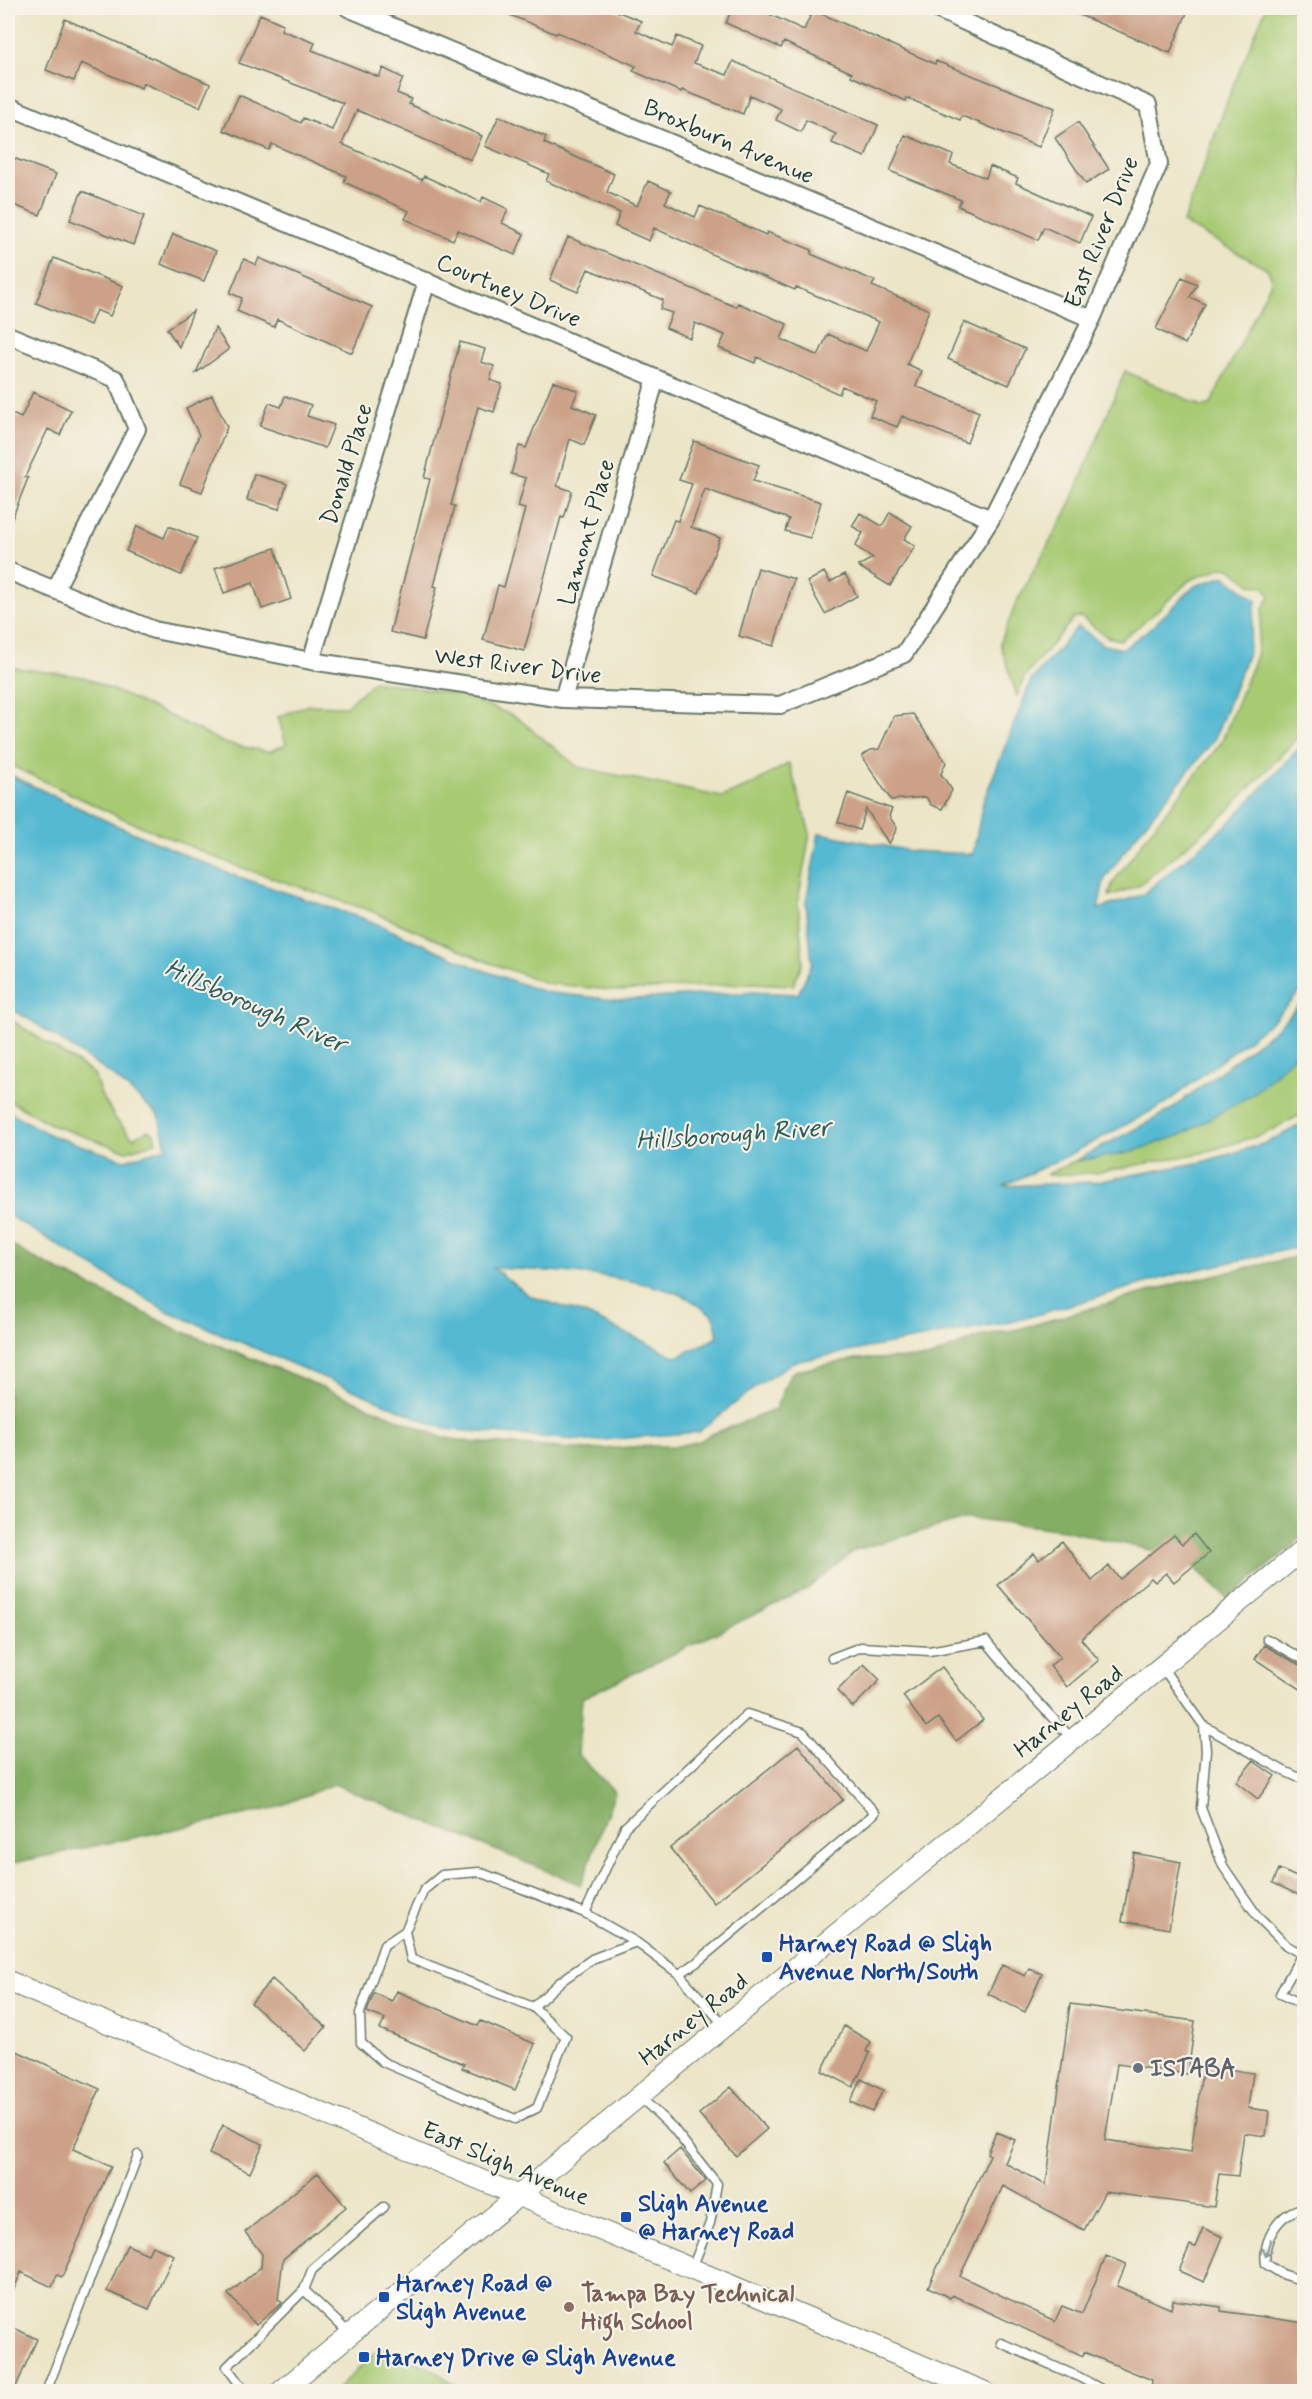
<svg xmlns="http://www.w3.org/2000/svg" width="1312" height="2399" font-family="Mynerve,sans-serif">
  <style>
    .green { fill: #a7ca73; stroke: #638454; stroke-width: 1.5 }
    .forest { fill: #85ae65; stroke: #52764c; stroke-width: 1.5 }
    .water { fill: #54b9d2; stroke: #3a7b83; stroke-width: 1.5; fill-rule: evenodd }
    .building { fill: #cca187 }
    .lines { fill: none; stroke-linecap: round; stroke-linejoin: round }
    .service-casing { stroke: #677867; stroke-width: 11 }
    .minor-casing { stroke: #677867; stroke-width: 20 }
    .tertiary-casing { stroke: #677867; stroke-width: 22 }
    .service { stroke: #fff; stroke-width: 8 }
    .minor { stroke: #fff; stroke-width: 16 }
    .tertiary { stroke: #fff; stroke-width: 20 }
    .oneway { stroke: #8f9e9a }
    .transit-dot { fill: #1a4fb4; stroke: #f7f3e8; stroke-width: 2 }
    .worship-dot { fill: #6b7280; stroke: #f7f3e8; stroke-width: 2 }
    .education-dot { fill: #8d6e63; stroke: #f7f3e8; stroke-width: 2 }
    .labels { text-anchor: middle; stroke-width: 4.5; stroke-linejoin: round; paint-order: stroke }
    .street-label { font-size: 24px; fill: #1f3d34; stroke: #f7f3e8 }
    .transit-label { font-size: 24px; font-weight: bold; fill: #164399; stroke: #f7f3e8; text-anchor: start }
    .worship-label { font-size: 24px; font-weight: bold; fill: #5b616d; stroke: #f7f3e8; text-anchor: start }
    .education-label { font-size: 24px; font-weight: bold; fill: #785e54; stroke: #f7f3e8; text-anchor: start }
    .water-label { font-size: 26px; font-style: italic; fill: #2c5c5c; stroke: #f7f3e8 }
  </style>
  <rect width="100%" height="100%" fill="#f7f3e8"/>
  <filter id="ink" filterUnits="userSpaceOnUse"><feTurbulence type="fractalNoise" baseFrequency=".0167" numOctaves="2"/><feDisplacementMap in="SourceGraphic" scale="12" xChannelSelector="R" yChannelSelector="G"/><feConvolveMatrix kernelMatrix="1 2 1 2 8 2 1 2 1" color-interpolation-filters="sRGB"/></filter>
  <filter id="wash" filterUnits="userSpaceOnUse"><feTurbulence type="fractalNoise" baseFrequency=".008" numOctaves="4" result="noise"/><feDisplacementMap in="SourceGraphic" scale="24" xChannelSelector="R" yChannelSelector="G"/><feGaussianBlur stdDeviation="1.35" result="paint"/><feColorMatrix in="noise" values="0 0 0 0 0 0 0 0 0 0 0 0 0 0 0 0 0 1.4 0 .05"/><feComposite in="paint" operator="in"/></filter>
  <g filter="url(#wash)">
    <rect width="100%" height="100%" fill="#ece5c7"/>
    <path class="green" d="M1266 8H1304V731L1223 816 1138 886 1109 896 1112 884 1146 837 1221 743 1256 656 1263 609 1270 596 1264 587 1252 585 1230 568 1223 567 1190 580 1149 618 1121 640 1107 637 1081 617 1074 618 1025 676 1017 696 1000 643 1017 601 1069 507 1125 371 1202 406 1210 405 1271 282V276L1267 269 1183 223 1231 91Z
      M8 667 84 677 172 717 224 743 269 752 286 744 278 717 308 705 346 706 374 681 461 695 516 717 578 767 722 797 751 785 789 763 810 833 798 901 803 962 793 985 753 983 617 991 546 983 480 959 371 911 234 865 115 815 8 764Z
      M8 1018 94 1074 100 1093 115 1118 133 1138 148 1130 154 1133 156 1142 127 1151 54 1126 8 1100Z
      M1304 1038V1113L1264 1134 1201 1153 1095 1173 1046 1175 1075 1161 1128 1153 1181 1135 1253 1094 1296 1054Z
      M380 2348 429 2367 464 2391H335Z"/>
    <path class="forest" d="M8 1242 26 1254 176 1329 279 1369 441 1437 470 1442 589 1450 645 1446H678L700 1441 709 1435 775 1410 790 1374 795 1371 856 1359 928 1358 984 1335 1019 1329 1179 1283 1304 1255V1536L1228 1599 1185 1558 1064 1530 969 1518 855 1550 807 1589 582 1698 578 1755 615 1792 581 1885 334 1784 275 1808 8 1864Z"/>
    <path class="water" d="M1225 576 1256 600 1248 653 1214 740 1139 831 1104 880 1098 909 1142 895 1229 823 1304 743V988L1272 1021 1166 1103 1069 1155 1003 1186 1095 1182 1202 1162 1266 1143 1304 1123V1246L1177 1274 1018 1320 793 1362 760 1384 698 1432 590 1441 445 1429 165 1310 8 1215V1111L50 1135 125 1160 166 1148 159 1116 113 1076 32 1021 8 1007V774L111 823 230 874 368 920 477 968 544 992 616 1000 753 992 798 994 812 963 806 902 819 833 911 851 973 854 983 802 1031 681 1078 626 1103 645 1123 649 1154 625 1195 586ZM493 1268C554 1271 621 1273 679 1294 691 1298 703 1309 714 1316L718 1337 677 1357 585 1314 530 1296Z
      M1304 1000V1038L1296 1054 1253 1094 1181 1135 1128 1153 1075 1161 1169 1111 1277 1028Z"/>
    <g id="blocks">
      <path class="building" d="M493 8H609L641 21 636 31 672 47 677 36 701 46 694 63 727 75 733 61 878 125 865 157 832 143 836 134 806 120 801 132 776 120 781 109 750 95 743 114 682 90 681 92 633 71 636 66 557 32 556 34Z
        M732 8H766L764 12 804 30 813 10 935 64 936 61 1055 108 1039 147 962 116 960 120 907 98 906 101 851 76 852 73 784 42 781 48 726 23Z
        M1063 8H1189L1170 53Z
        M260 14 283 24 281 30 315 43 312 50 379 77 383 68 403 78 397 93 411 99 409 104 482 136 471 160 357 110 342 144 422 180 424 176 481 202 483 197 508 209 502 223 524 234 515 255 458 230 453 240 405 219 409 211 344 182 346 176 272 144 269 150 223 130 239 95 301 123 303 118 332 130 343 103 239 63Z
        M65 19 210 84 200 107 143 83 141 88 81 63 74 81 46 70Z
        M499 116 546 137 544 143 614 174 607 192 637 206 648 181 671 191 665 203 695 217 700 206 766 235 767 232 812 250 811 254 875 281 872 286 929 310 907 364 922 371 916 386 979 412 967 443 902 416 897 427 870 416 876 401 842 386 839 394 757 357 755 363 719 348 725 335 695 323 690 338 666 328 672 313 660 309 663 300 588 269 578 292 550 280 568 237 736 307 738 303 787 324 781 339 818 356 828 334 866 351 879 322 796 287 795 290 738 266 654 228 649 241 615 226 620 213 546 181 549 174 485 146Z
        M1078 122 1109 169 1086 184 1055 138Z
        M905 135 953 155 950 164 986 178 990 166 1018 178 1016 183 1091 217 1080 243 1044 227 1038 240 958 206 961 200 890 171Z
        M8 156 56 174 40 215 8 203Z
        M82 191 144 216 133 245 70 220Z
        M173 234 216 251 204 281 161 264Z
        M54 258 123 286 110 316 96 310 90 325 36 303Z
        M259 258 372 307 352 353 277 319 274 327 237 311 242 298 230 293 244 259 256 265Z
        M1182 277 1197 284 1190 297 1205 304 1185 344 1156 329Z
        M193 311 179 347 167 329Z
        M964 322 1025 349 1009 385 948 359Z
        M215 328 229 349 196 373Z
        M460 342 485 349 481 362 494 366 490 380 502 384 494 412 478 407 451 505 455 506 434 586 437 587 423 640 390 632 430 479 424 478Z
        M553 381 578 391 572 405 596 415 584 445 570 439 557 486 572 491 564 518 561 517 524 651 483 640 498 585 504 587 525 509 518 507 526 478 511 474 519 446 526 448Z
        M33 392 71 410 60 435 48 429 25 477 28 478 8 529V412L21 418Z
        M212 395 227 427 202 492 180 484 199 435 186 408Z
        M285 396 311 405 307 416 334 425 325 448 260 426 269 403 281 407Z
        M694 441 759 465 753 481 821 502 810 538 785 531 789 519 705 489 691 527 720 538 699 593 653 576 674 520 678 521 692 484 679 480Z
        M254 474 287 484 279 509 247 500Z
        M890 512 912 526 904 539 915 546 890 586 858 566 873 558 855 546 863 533 852 526 860 513 882 526Z
        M137 526 164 538 169 526 197 538 181 575 126 551Z
        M275 548 291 599 262 609 253 583 224 593 215 568Z
        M758 568 794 579 774 646 739 636Z
        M824 572 830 582 845 574 857 596 825 614 807 582Z
        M913 714 946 762 941 774 952 790 942 809 931 805 926 797 891 800 862 756 871 750 879 749 894 716Z
        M848 793 892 809 889 816 897 828 889 844 866 809 859 830 838 822Z
        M1194 1534 1209 1553 1174 1582 1166 1573 1155 1582 1151 1578 1081 1639 1099 1660 1067 1687 1050 1666 1060 1657 998 1585 1034 1553 1039 1560 1062 1541 1092 1581 1109 1566 1120 1579 1174 1535 1182 1544Z
        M1264 1645 1305 1668V1692L1255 1659Z
        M864 1664 880 1680 853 1707 837 1691Z
        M942 1667 983 1720 956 1741 938 1718 926 1727 903 1696Z
        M798 1745 843 1800 714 1903 670 1848Z
        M1253 1761 1275 1776 1258 1799 1236 1782Z
        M1134 1853 1181 1862 1169 1929 1122 1921Z
        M1279 1869 1305 1881V1898L1273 1883Z
        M1002 1965 1025 1976 1029 1968 1042 1974 1025 2012 988 1994Z
        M272 1979 326 2027 305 2051 251 2003Z
        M397 1991 478 2026 481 2021 535 2044 515 2090 462 2068 464 2064 380 2029 385 2019 367 2012 374 1993 392 2001Z
        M1070 2004 1195 2021 1188 2074 1117 2064 1105 2140 1191 2152 1203 2065 1253 2073 1248 2108 1269 2111 1266 2136 1244 2133 1238 2176 1219 2174 1214 2207 1105 2192 1084 2230 1003 2186 960 2276 1055 2321 1062 2306 1082 2314 1106 2256 1126 2264 1117 2286 1171 2309 1173 2300 1221 2307V2311L1305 2323V2391H1151L1152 2380 1084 2352 1083 2356 952 2295 950 2298 928 2287 990 2155 987 2153 996 2132 1015 2140 1005 2163 1046 2185Z
        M844 2026 871 2042 866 2051 870 2053 853 2087 822 2071Z
        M8 2047 100 2089 73 2149 111 2166 62 2277 57 2275 52 2287 21 2272 8 2304Z
        M861 2079 883 2090 872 2112 850 2102Z
        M731 2087 767 2129 736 2156 699 2114Z
        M223 2125 263 2144 250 2173 209 2154Z
        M680 2149 706 2181 690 2194 664 2163Z
        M318 2173 346 2207 283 2259 278 2299 282 2303 256 2325 228 2294 261 2267 262 2254 245 2232Z
        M1203 2228 1223 2237 1204 2282 1179 2271 1190 2245 1195 2247Z
        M127 2245 148 2254 152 2246 174 2255 149 2309 107 2291Z
        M8 2325 37 2339 14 2391H8Z"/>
    </g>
  </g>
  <g filter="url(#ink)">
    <use href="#blocks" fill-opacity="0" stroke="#677867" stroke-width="1.5"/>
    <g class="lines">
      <g class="service-casing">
        <path id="service" d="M1267 1639 1304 1660
          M832 1658 861 1647 929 1651 986 1641 1022 1685 1073 1740
          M1162 1667 1204 1726 1206 1751 1201 1808 1223 1866 1258 1917 1287 1946 1302 1954 1304 1950
          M1204 1726 1284 1771 1304 1780
          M585 1913 625 1827 747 1714 803 1732 875 1813 696 1963 679 1974
          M405 1931 384 1945 360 2013 361 2043 383 2062 515 2119 537 2108 566 2037 533 2007
          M636 1942 592 1959 560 1982 533 2007 411 1959 405 1931 424 1890 442 1875 479 1872 585 1913 636 1942 679 1974 725 2026
          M1302 1954 1280 1994 1304 2005
          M639 2096 673 2128 717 2184 710 2223 692 2268
          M1304 2177V2210
          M1304 2208C1279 2212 1262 2240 1266 2264L1282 2274 1304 2281
          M304 2290 312 2270 384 2207
          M1001 2343 1079 2377 1101 2389 1102 2392
          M46 2392 138 2155
          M245 2392 227 2367 304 2290 350 2334"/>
      </g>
      <g class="minor-casing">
        <path id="minor" d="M348 8 1092 319
          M8 106 991 519
          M8 335 116 379 137 429 55 590
          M8 571 154 630 311 661 563 699 780 705 904 654 991 519 1092 319 1159 164 1148 105 934 8
          M311 661 427 281
          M563 699 656 378"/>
      </g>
      <g class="tertiary-casing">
        <path id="tertiary" d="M8 1981 985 2392
          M280 2392 1304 1549"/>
      </g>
      <use href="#service" class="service"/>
      <use href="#minor" class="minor"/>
      <use href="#tertiary" class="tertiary"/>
    </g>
    <defs><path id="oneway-shaft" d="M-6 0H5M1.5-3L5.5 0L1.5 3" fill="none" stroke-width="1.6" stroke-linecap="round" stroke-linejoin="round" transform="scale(1.5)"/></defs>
    <use class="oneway" href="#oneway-shaft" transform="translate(1268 2248) rotate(105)"/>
  </g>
  <g class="transit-dot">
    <rect x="761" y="1951" width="12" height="12" rx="3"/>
    <rect x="620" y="2211" width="12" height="12" rx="3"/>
    <rect x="378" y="2291" width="12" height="12" rx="3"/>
    <rect x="358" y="2351" width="12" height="12" rx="3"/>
  </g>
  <circle class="worship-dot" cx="1138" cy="2068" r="6"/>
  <circle class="education-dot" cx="569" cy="2307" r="6"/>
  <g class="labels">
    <g class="street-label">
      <text transform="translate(729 141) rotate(23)" y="8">Broxburn Avenue</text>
      <text transform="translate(1101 232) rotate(-68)" y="8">East River Drive</text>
      <text transform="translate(509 290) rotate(23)" y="8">Courtney Drive</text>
      <text transform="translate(346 464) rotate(-73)" y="8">Donald Place</text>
      <text transform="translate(586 532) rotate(-74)" y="8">Lamont Place</text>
      <text transform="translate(518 665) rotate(7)" y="8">West River Drive</text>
      <text transform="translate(1068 1711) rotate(-39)" y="8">Harney Road</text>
      <text transform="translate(693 2019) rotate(-39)" y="8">Harney Road</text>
      <text transform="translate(506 2163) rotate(23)" y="8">East Sligh Avenue</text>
    </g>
    <g class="transit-label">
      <text x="779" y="1951">Harney Road @ Sligh<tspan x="779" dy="28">Avenue North/South</tspan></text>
      <text x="638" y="2211">Sligh Avenue<tspan x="638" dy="28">@ Harney Road</tspan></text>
      <text x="396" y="2291">Harney Road @<tspan x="396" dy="28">Sligh Avenue</tspan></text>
      <text x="376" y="2365">Harney Drive @ Sligh Avenue</text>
    </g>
    <g class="worship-label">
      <text x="1150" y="2076">ISTABA</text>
    </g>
    <g class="education-label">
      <text x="581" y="2301">Tampa Bay Technical<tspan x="581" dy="28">High School</tspan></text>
    </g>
    <g class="water-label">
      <text transform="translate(256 1005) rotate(24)" y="9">Hillsborough River</text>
      <text transform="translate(733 1133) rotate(-4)" y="9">Hillsborough River</text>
    </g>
  </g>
  <rect width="1312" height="2399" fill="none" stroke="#f7f3e8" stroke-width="30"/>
</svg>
